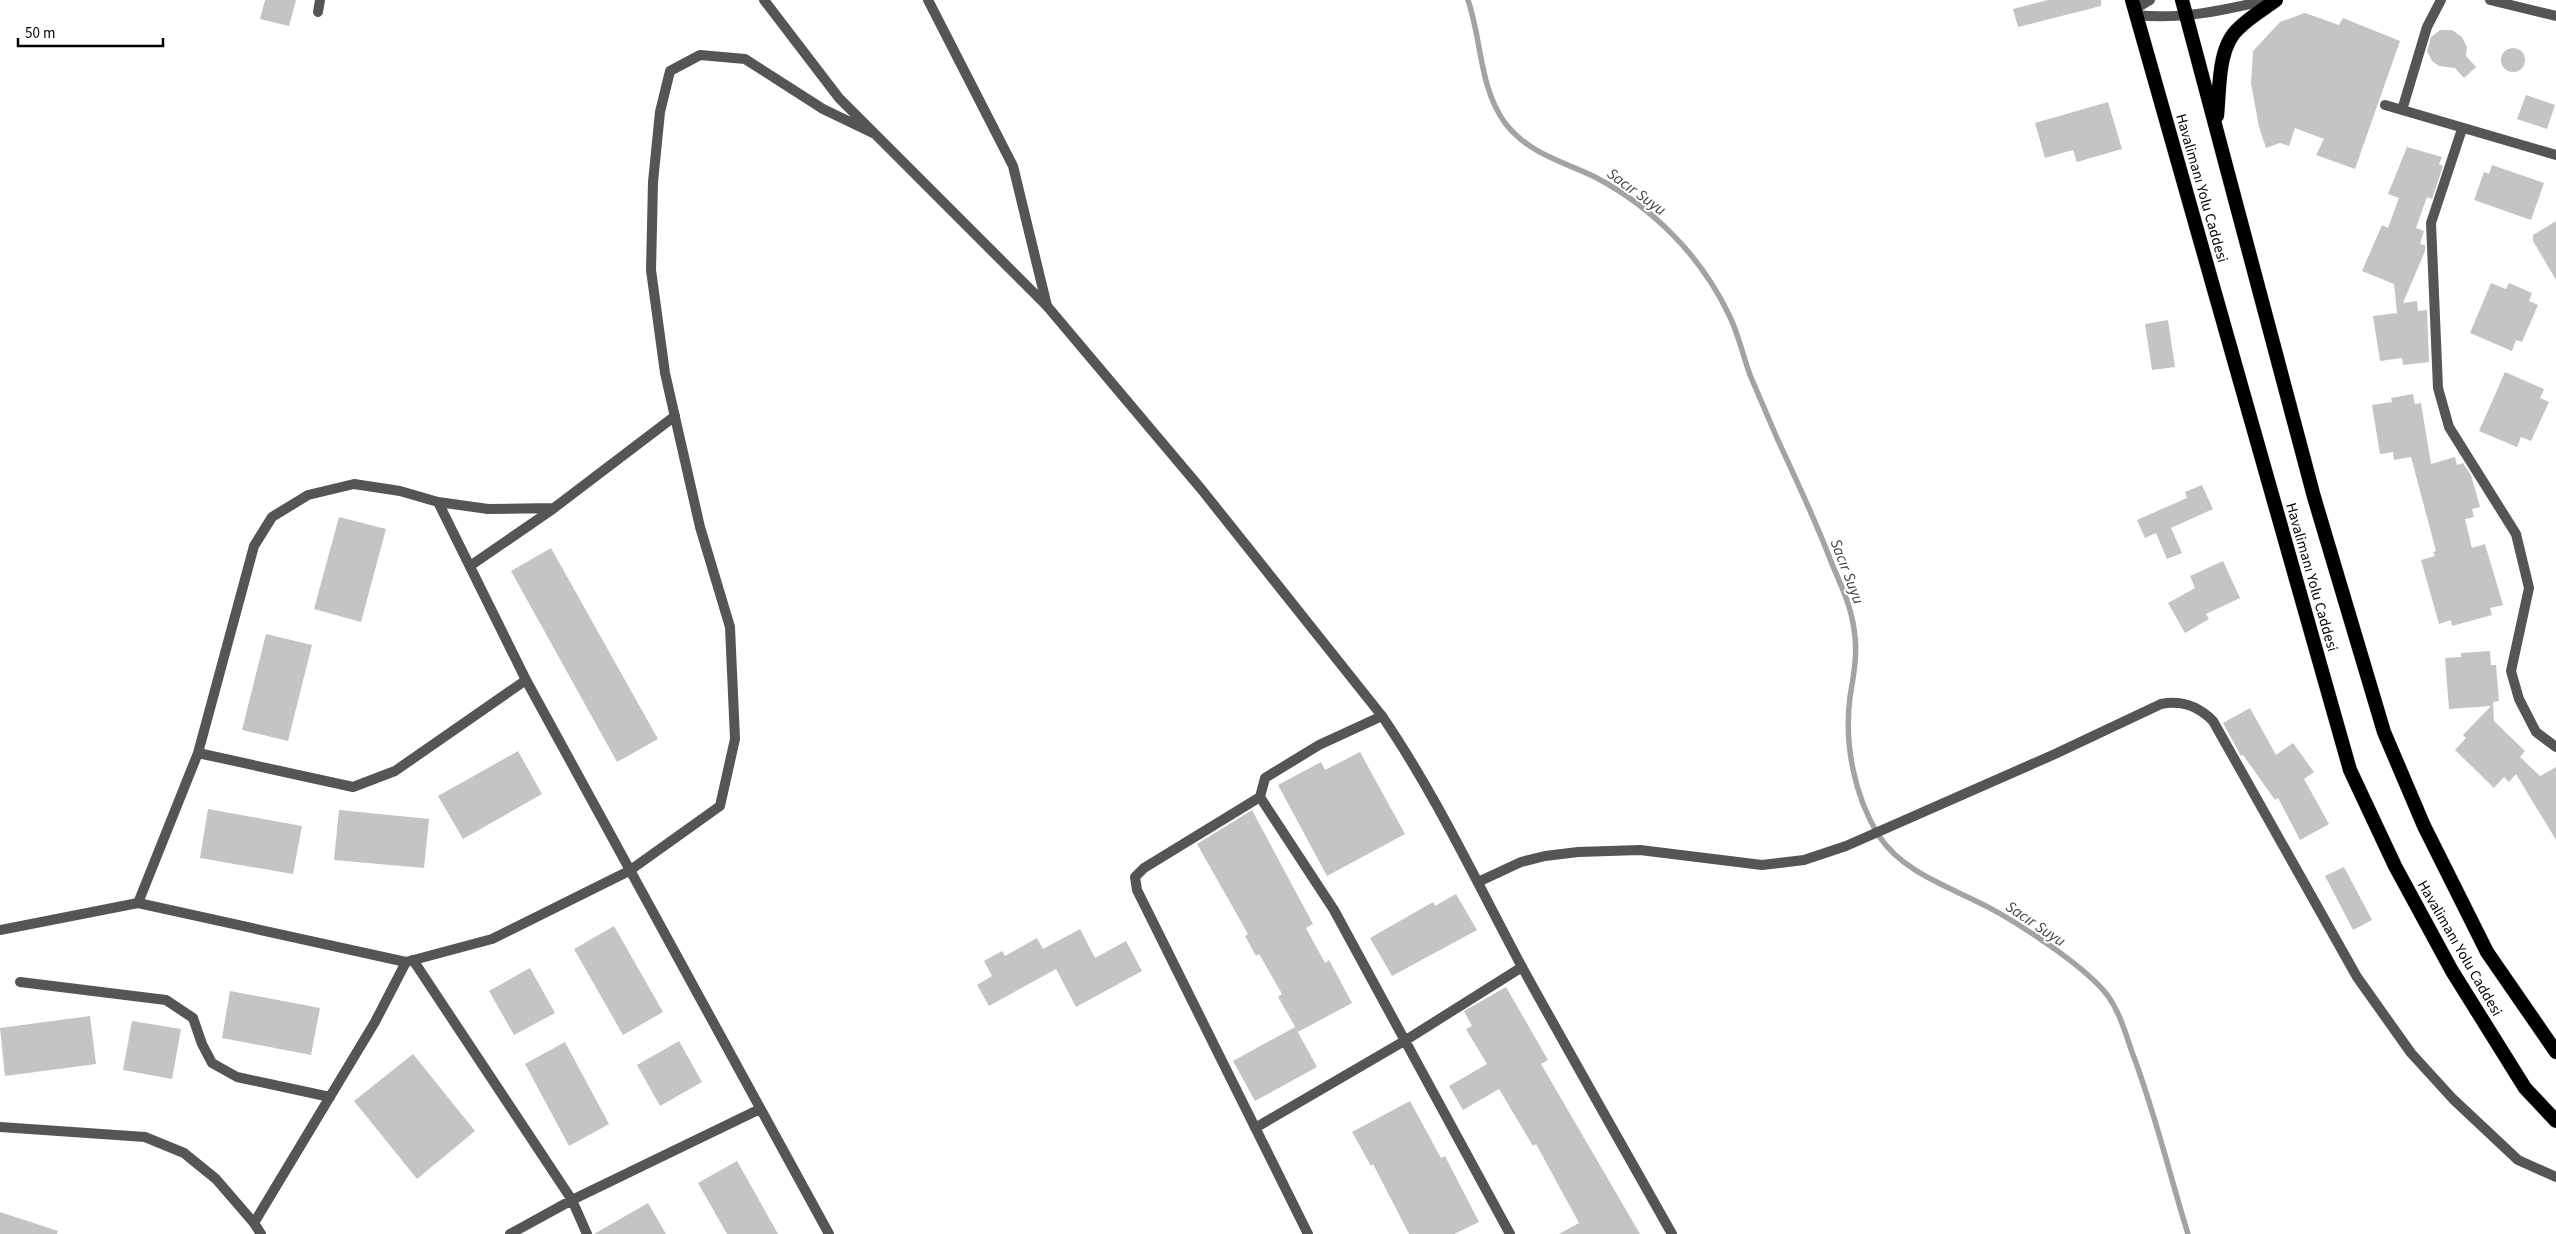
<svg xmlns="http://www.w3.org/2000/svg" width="2556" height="1234" font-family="'Source Sans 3',sans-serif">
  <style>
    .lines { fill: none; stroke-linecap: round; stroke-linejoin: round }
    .stream { stroke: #a3a3a3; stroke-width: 5.5 }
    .building { fill: #c4c4c4 }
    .trunk-casing { stroke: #dbdbdb; stroke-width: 15 }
    .service { stroke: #555; stroke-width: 10 }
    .minor { stroke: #555; stroke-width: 10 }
    .tertiary { stroke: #555; stroke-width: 10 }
    .trunk { stroke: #000; stroke-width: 14 }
    .labels { text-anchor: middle; stroke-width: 4; stroke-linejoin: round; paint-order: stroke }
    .street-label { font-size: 15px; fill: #000; stroke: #fff }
    .water-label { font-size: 16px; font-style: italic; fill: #444; stroke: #fff }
  </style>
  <rect width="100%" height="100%" fill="#fff"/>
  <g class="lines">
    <path class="stream" d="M1468 0C1482 41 1479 87 1505 123 1529 154 1562 161 1595 177 1654 208 1702 257 1730 317 1739 336 1743 356 1750 375 1759 396 1768 417 1777 438 1796 480 1816 521 1832 564 1841 585 1851 606 1854 629 1858 652 1854 673 1850 697 1844 743 1854 796 1879 836 1905 876 1960 890 1999 913 2030 931 2087 968 2108 996 2120 1013 2125 1032 2132 1052 2155 1112 2169 1173 2188 1234"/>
  </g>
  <path class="building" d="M265 0H296L289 26 260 19Z
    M2048 0H2101V6L2018 27 2013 9Z
    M2305 13 2339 25 2343 18 2400 41 2355 169 2316 155 2324 139 2295 128 2289 146 2280 143 2266 148 2259 127 2251 83 2253 51 2280 22Z
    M2440 30H2452L2462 37 2467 47 2466 56 2476 67 2464 78 2455 68 2439 66 2432 61 2427 51 2431 37Z
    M2501 60a12 12 0 1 1 24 0a12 12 0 1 1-24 0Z
    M2526 95 2555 105 2547 129 2517 119Z
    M2108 102 2122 149 2077 162 2073 150 2045 158 2035 123Z
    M2407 147 2442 157 2439 164 2443 166 2432 199 2427 197 2416 228 2424 231 2420 244 2425 245V251L2403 303 2417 301 2418 311 2427 310 2429 362 2403 365 2402 358 2380 361 2373 316 2397 313 2394 284 2362 271 2382 225 2388 228 2399 198 2388 194Z
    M2492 165 2544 183 2531 220 2474 200 2484 172 2489 174Z
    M2556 221V280L2533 241V235Z
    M2491 283 2506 289 2509 283 2532 293 2529 301 2538 305 2522 342 2516 340 2512 351 2470 333Z
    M2168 320 2175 367 2152 370 2145 324Z
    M2505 372 2544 389 2540 398 2549 402 2531 441 2521 437 2517 447 2479 431Z
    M2413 394 2415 404 2421 403 2431 464 2455 457 2457 465 2463 463 2471 475 2480 507 2472 509 2474 517 2465 519 2472 548 2485 544 2503 605 2490 608 2492 615 2452 626 2451 620 2439 624 2421 560 2435 556 2433 552 2436 551 2411 457 2394 460 2393 452 2380 454 2372 405 2392 402 2391 398Z
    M2202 485 2213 509 2171 528 2182 553 2167 559 2156 533 2145 538 2137 520 2187 498 2185 492Z
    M339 517 386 529 361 622 314 609Z
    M551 548 658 739 617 762 511 571Z
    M2223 561 2240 598 2206 614 2209 619 2185 633 2168 603 2195 588 2190 576Z
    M266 634 312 645 288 741 242 730Z
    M2490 651 2491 665H2496L2499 701 2493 702 2494 721 2525 751 2520 757 2540 776 2556 767V840L2516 774 2509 782 2504 777 2494 788 2455 750 2466 738 2463 735 2491 706 2449 709 2445 658 2461 657V653Z
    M2250 708 2276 755 2293 743 2314 772 2304 779 2329 824 2300 840 2278 798 2275 800 2243 755 2241 756 2223 723Z
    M518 751 542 794 463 839 438 796Z
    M1360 752 1405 834 1327 876 1278 785 1321 762 1325 770Z
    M208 809 302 826 293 874 200 858Z
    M339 810 429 819 424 868 334 860Z
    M1252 810 1313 924 1306 928 1325 963 1329 960 1352 1003 1298 1032 1278 997 1282 994 1259 954 1256 956 1245 936 1248 934 1197 844Z
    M2344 867 2372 920 2353 930 2325 876Z
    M1456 894 1477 930 1392 976 1370 938 1433 902 1435 906Z
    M614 926 663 1012 623 1035 574 949Z
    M1080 929 1095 958 1126 941 1142 971 1076 1007 1056 969 989 1006 977 985 992 976 984 961 1002 951 1005 956 1037 938 1043 949Z
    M530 968 555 1013 514 1035 489 991Z
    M1506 987 1548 1060 1541 1064 1640 1234H1559L1579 1223 1536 1144 1533 1146 1499 1089 1463 1110 1449 1086 1487 1064 1466 1029 1472 1026 1464 1011Z
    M230 991 320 1008 311 1055 222 1038Z
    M90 1016 96 1064 5 1076 0 1028Z
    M132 1021 181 1029 172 1079 123 1070Z
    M1295 1027 1317 1067 1255 1101 1233 1061Z
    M679 1041 702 1082 660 1106 637 1065Z
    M565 1042 609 1124 569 1146 525 1064Z
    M413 1054 475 1131 417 1179 354 1101Z
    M1410 1101 1441 1158 1445 1156 1479 1222 1454 1234H1409L1373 1164 1371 1166 1352 1132Z
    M737 1161 778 1234H727L698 1183Z
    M648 1203 666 1234H594Z
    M0 1212 58 1231 57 1234H0Z"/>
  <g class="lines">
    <g class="trunk-casing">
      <path id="trunk" d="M2132 0 2350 770 2395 866 2452 971 2525 1088 2556 1121
        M2182 0 2314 497 2384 732 2424 826 2487 952 2556 1052
        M2217 116C2220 90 2217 47 2239 28 2250 17 2264 9 2276 0"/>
    </g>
    <path class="service" d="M20 982 166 1000 193 1018 202 1044 212 1063 237 1077 330 1097"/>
    <path class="minor" d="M928 0 1013 166 1047 306
      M318 12 320 0
      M2385 105 2556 155
      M2402 110 2427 27 2441 0
      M2462 129 2431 223 2438 388 2449 427 2516 534 2529 588 2511 671 2519 699 2536 732 2556 747
      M438 502 526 680 829 1234
      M470 566 553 509
      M198 753 353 787 395 771 526 680
      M1260 797 1334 910 1510 1234
      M1478 882 1521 862 1545 856 1578 852 1640 850 1762 865 1804 860 1846 846 2055 754 2161 704C2182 700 2198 706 2213 721L2357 977 2411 1053 2453 1099 2518 1160 2556 1177
      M138 903 198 753 254 546 272 517 308 495 354 484 400 491 438 502 488 509 554 508 675 416
      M413 960 572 1200 587 1234
      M1255 1128 1406 1040 1522 967
      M254 1223 375 1022 406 962
      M510 1234 572 1200 760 1109
      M1308 1234 1137 890 1135 877 1144 868 1260 797 1265 778 1319 745 1382 716"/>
    <path class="tertiary" d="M764 0 839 98 1047 306 1202 490 1382 716C1436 795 1477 883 1522 967 1571 1056 1622 1145 1672 1234
      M2490 0 2556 16
      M2135 9 2150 0
      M2136 15C2182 20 2224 10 2268 0
      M0 930 138 903 406 962 492 939 629 871 720 806 735 739 730 627 700 527 665 373 651 270 653 182 660 112 670 71 700 55 745 59 823 109 875 134
      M0 1127 145 1137 184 1153 216 1179 254 1223 261 1234"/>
    <use href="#trunk" class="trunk"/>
  </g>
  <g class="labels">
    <g class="street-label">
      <text transform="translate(2202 188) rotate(74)" y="5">Havalimanı Yolu Caddesi</text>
      <text transform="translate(2312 577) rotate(74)" y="5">Havalimanı Yolu Caddesi</text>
      <text transform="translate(2460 948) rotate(60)" y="5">Havalimanı Yolu Caddesi</text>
    </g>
    <g class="water-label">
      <text transform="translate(1637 191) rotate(36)" y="6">Sacır Suyu</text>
      <text transform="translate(1848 571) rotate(69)" y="6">Sacır Suyu</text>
      <text transform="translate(2036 923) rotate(34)" y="6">Sacır Suyu</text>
    </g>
  </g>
  <path d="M18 38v8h145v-8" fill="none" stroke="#000000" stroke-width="2.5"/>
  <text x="25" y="38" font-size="15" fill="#000000" stroke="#ffffff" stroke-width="4" paint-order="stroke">50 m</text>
</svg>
